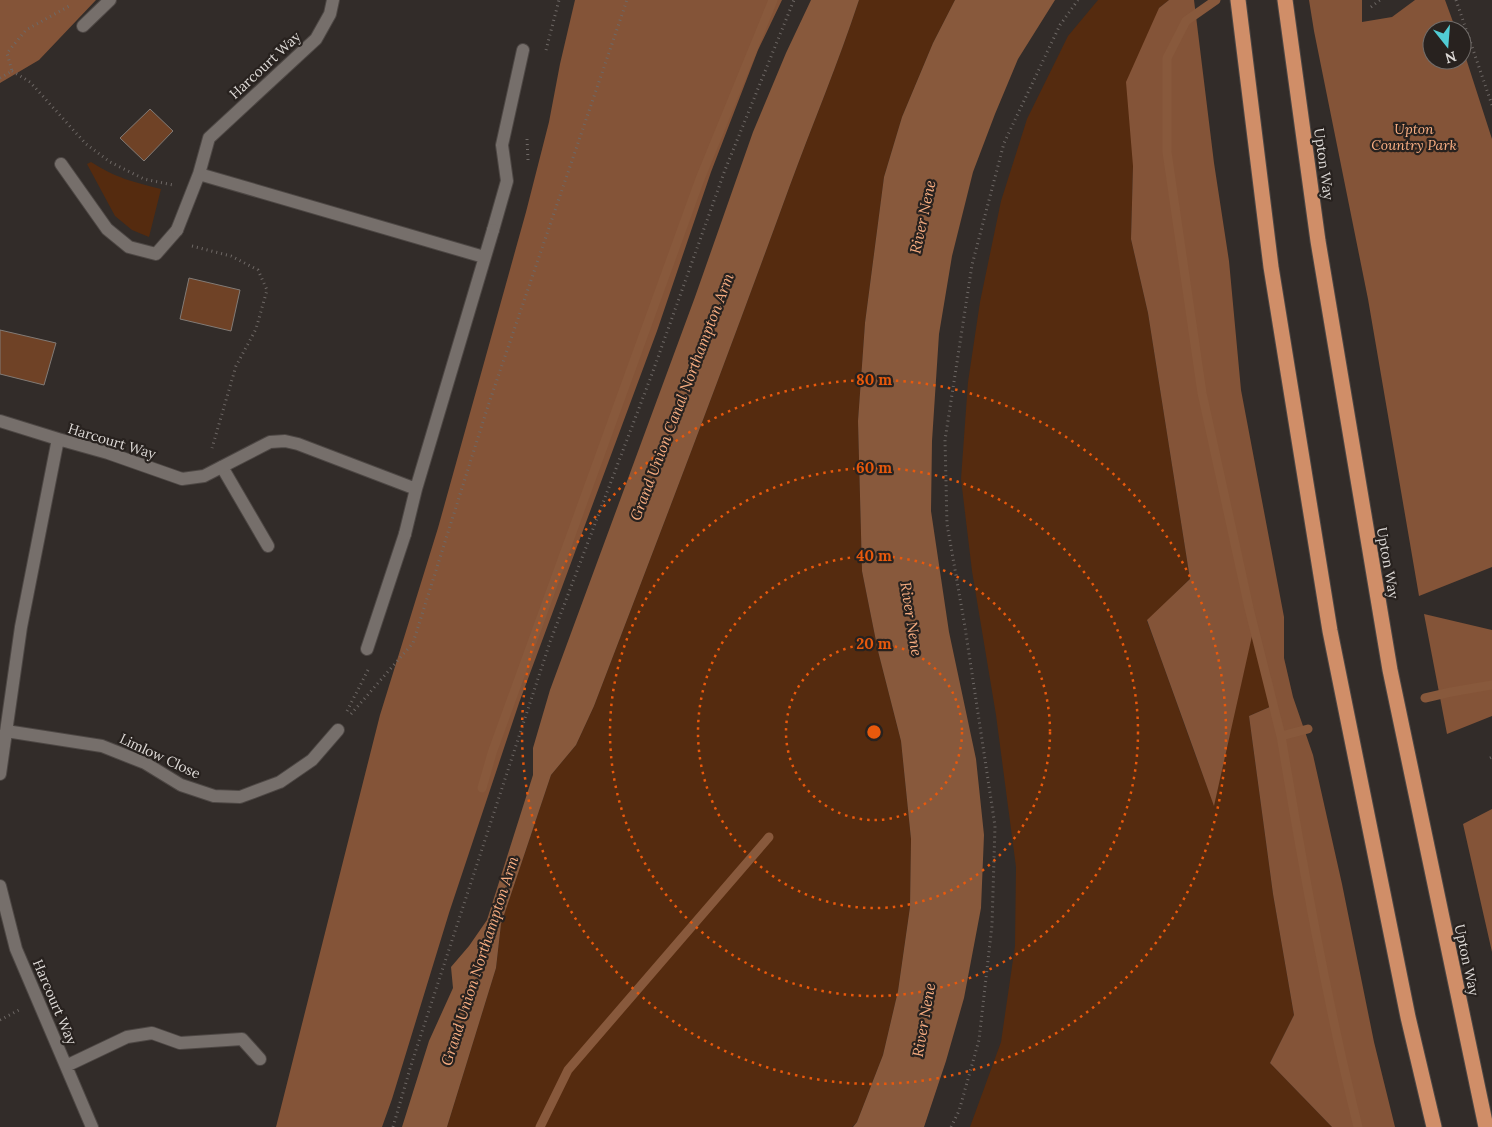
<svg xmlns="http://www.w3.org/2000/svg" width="1492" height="1127" font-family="Lora,serif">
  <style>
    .green { fill: #552b0f }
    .forest { fill: #845438 }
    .water { fill: #88593c }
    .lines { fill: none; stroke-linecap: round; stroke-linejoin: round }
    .stream { stroke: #88593c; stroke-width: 9 }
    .building { fill: #6f4226; stroke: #827b76 }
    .lane-casing { stroke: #4d4744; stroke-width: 14 }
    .street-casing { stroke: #4d4744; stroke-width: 14 }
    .highway-casing { stroke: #4d4744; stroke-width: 17 }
    .path { stroke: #6e6865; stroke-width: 3; stroke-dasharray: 1 4; stroke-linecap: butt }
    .lane { stroke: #766f6b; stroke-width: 12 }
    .street { stroke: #766f6b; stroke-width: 12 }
    .highway { stroke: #d08e68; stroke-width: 15 }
    .ring { fill: none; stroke: #e8590c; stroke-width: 2.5; stroke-dasharray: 2.5 5 }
    .labels { text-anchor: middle; stroke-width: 4.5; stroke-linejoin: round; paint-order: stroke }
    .street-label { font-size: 14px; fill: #dedad7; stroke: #28221f }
    .park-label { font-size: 14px; font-style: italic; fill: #faaf83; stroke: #28221f }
    .water-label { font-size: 15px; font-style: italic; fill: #f8ad81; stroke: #28221f }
    .centre { fill: #e8590c; stroke: #28221f; stroke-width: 2.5 }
    .ring-label { font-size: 15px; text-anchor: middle; font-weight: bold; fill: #e8590c; stroke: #28221f; stroke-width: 4.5; stroke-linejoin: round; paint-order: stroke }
  </style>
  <rect width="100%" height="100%" fill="#322c29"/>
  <path class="green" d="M859 0H955L933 43 902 117 884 177 865 323 858 421 862 571 878 651 901 741 911 839 910 907 898 991 883 1055 857 1122 852 1127H447L496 968 501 924 551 775 576 745 594 706C660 534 726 361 789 188 812 125 838 64 859 0Z
    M1098 0H1169L1159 8 1133 166 1131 239 1148 313 1190 579 1147 621C1170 682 1190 743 1214 804L1252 634 1274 705 1249 716 1273 894 1294 1015 1270 1063 1332 1127H970L1001 1042 1015 946 1016 867 996 715 972 571 961 479 968 382 980 302 1001 201 1027 119 1068 36Z
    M91 162C116 178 133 182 161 189L149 237 132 230 115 216 87 164Z"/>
  <path class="forest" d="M0 0H96L39 60 0 83Z
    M575 0H782L758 50 711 172 657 331 519 703 449 913 392 1099 382 1127H276L380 715 438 528 526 212 549 122 560 64Z
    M1169 0H1194L1214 163 1229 261 1241 390 1284 617V658L1293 697 1313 755 1342 884 1374 1042 1395 1127H1332L1270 1063 1294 1015 1273 894 1249 716 1274 705 1252 636 1214 806 1147 620 1190 579 1148 313 1131 239 1133 166 1126 82 1159 8Z
    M1309 0H1362V22L1392 17 1415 0H1445L1456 30H1432V60H1462V46L1492 139V567L1419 596 1368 299 1314 31Z
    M1424 614 1492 630V716L1447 734Z
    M1492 809V952L1463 824Z"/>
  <path class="water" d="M811 0H859C838 64 812 125 789 188 726 361 660 534 594 706L576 745 551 775 501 924 496 968 447 1127H402L429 1041 453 988 451 967 469 946 487 920 533 775V748L550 690 695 297 753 132 786 53Z
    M955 0H1055L1018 59 995 114 973 172 952 256 939 334 932 441 931 511 949 632 976 759 984 835 981 908 964 998 946 1061 924 1127H853L857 1122 883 1055 898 991 910 907 911 839 901 741 878 651 862 571 858 421 865 323 884 177 902 117 933 43Z"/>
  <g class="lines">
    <path class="stream" d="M1216 0 1186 21 1167 58V152L1202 393 1249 608 1281 736
      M1425 698 1451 692 1492 685
      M1308 729 1281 736C1303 867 1326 998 1358 1127
      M482 788 492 753 700 179 773 0
      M540 1127 568 1070 769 837"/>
  </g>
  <path class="building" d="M150 109 173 131 144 161 120 138Z
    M189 278 240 290 231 331 180 319Z
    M0 330 56 343 44 385 0 374Z"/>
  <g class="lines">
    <g class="lane-casing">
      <path id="lane" d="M83 26 110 0
        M61 164 107 229 129 247 156 254 177 230
        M493 230 507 181 502 145 523 50
        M222 467 268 546
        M367 649 405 534"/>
    </g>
    <g class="street-casing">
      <path id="street" d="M199 174 209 138 316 39 330 14 333 0
        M177 230 199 174 484 257
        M0 421 58 439
        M416 489 493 230
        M6 731 102 746 145 763 181 785 214 796 240 797 280 782 312 760 338 730
        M0 774 21 627 58 439 108 453 182 479 204 476 270 442 285 441 298 444 416 489 405 534
        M0 886 16 949 92 1127
        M66 1066 127 1037 152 1033 180 1043 242 1039 260 1059"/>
    </g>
    <g class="highway-casing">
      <path id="highway" d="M1238 0 1271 267 1330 631 1408 1017 1434 1127
        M1285 0 1318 241 1390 670 1486 1127"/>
    </g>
    <path class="path" d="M1456 0 1492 105
      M1371 7 1380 0
      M546 50 559 0
      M12 71 30 82 86 144 110 162 144 179 173 185
      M0 78 12 71 7 53 26 30 71 5
      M527 139 528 160
      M192 246 231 256 258 270 267 290 256 329 236 366 212 448
      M347 711 368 670
      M351 714 413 643 488 406 627 0
      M1490 758 1492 757
      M0 1020 19 1010
      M393 1127 412 1062 550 642 652 374 725 170 794 0
      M951 1127 959 1111 979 1040 992 925 995 826 965 627 947 524 945 440 972 265 1004 143 1060 25 1078 0"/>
    <use href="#lane" class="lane"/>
    <use href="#street" class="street"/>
    <use href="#highway" class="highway"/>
  </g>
  <g class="ring">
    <circle cx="874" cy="732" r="88"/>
    <circle cx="874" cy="732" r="176"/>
    <circle cx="874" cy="732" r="264"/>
    <circle cx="874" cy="732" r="352"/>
  </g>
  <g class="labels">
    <g class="street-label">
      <text transform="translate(265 65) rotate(-43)" y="5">Harcourt Way</text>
      <text transform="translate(1324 164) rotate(82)" y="5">Upton Way</text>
      <text transform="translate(112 441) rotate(17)" y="5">Harcourt Way</text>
      <text transform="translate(1388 563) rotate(80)" y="5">Upton Way</text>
      <text transform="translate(160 756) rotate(25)" y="5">Limlow Close</text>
      <text transform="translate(1467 960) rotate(78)" y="5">Upton Way</text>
      <text transform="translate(55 1002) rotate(67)" y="5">Harcourt Way</text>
    </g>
    <g class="park-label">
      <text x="1414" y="134">Upton<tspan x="1414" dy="16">Country Park</tspan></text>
    </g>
    <g class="water-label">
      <text transform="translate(923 217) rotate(-78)" y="5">River Nene</text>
      <text transform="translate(682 397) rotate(-69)" y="5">Grand Union Canal Northampton Arm</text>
      <text transform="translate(911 619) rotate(81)" y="5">River Nene</text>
      <text transform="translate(480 961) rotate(-72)" y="5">Grand Union Northampton Arm</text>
      <text transform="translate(924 1020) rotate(-80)" y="5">River Nene</text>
    </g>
  </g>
  <circle cx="874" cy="732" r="8" class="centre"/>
  <g class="ring-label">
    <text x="874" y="385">80 m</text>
    <text x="874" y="473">60 m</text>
    <text x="874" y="561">40 m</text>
    <text x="874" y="649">20 m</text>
  </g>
  <g transform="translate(1447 45) rotate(163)"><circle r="24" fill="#28221f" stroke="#716c69"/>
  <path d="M0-4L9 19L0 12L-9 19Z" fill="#51ccd4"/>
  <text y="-8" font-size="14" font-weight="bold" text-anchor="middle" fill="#dedad7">N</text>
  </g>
</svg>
